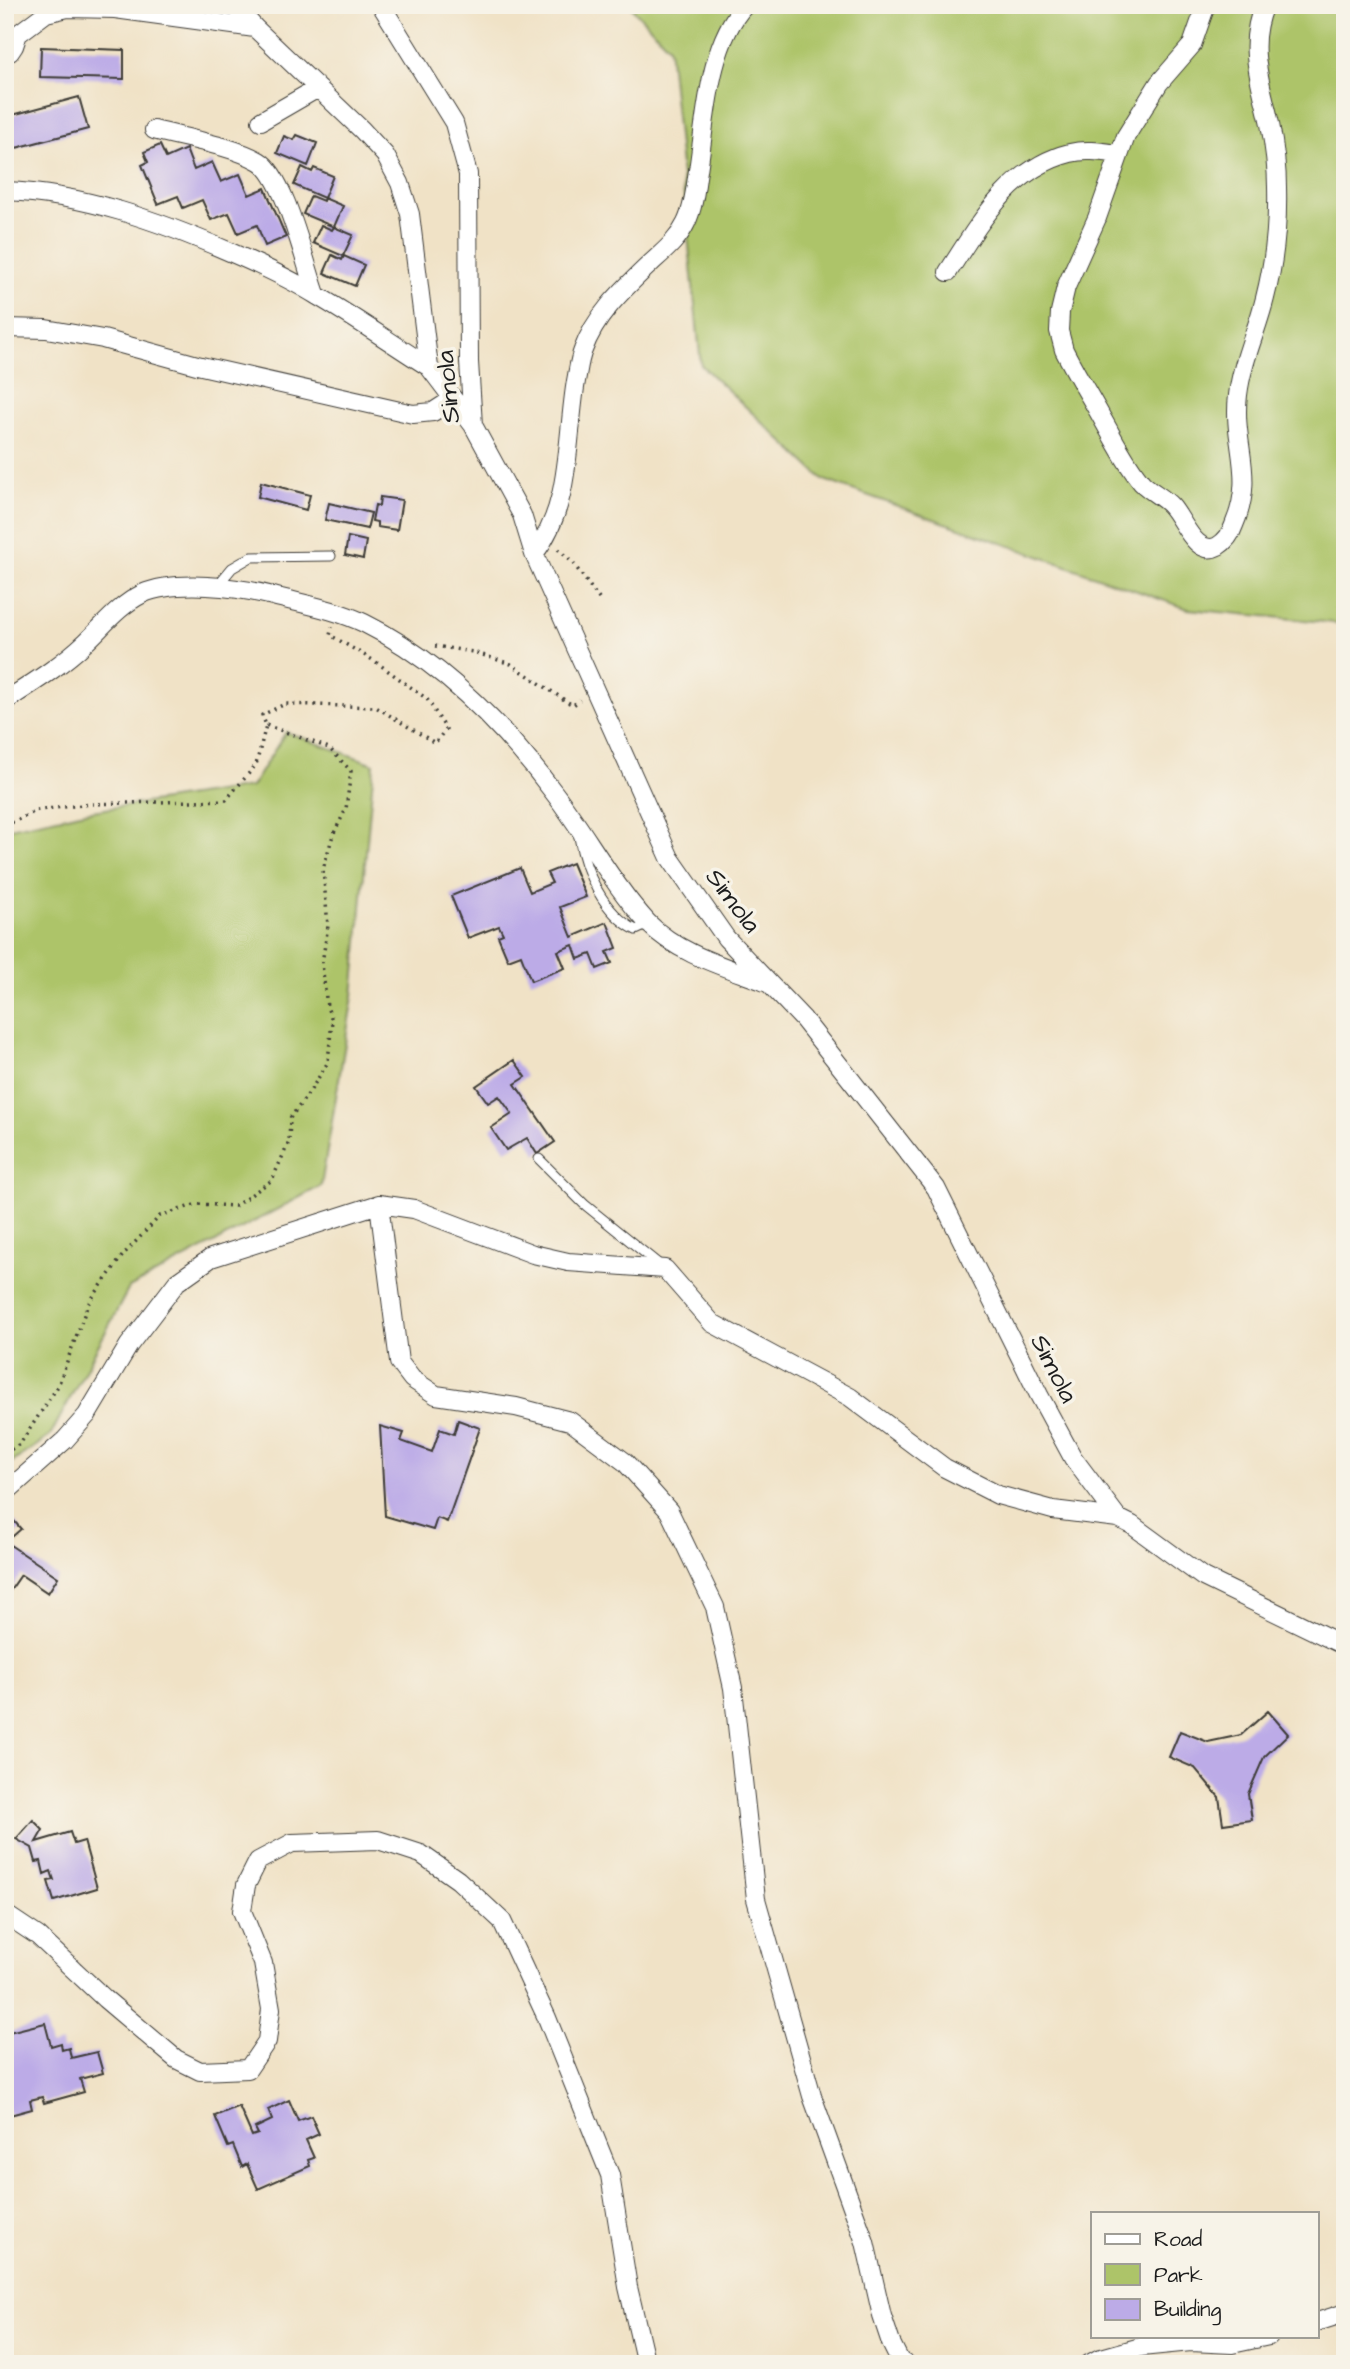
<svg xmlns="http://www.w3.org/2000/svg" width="1350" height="2369" font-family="'Architects Daughter',sans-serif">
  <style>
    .green { fill: #adc469; stroke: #647042; stroke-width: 2 }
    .building { fill: #bcabe7 }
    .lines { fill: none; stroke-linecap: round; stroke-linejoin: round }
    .lane-casing { stroke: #3c3a36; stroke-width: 11 }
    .street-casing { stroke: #3c3a36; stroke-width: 20 }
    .path { stroke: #3c3a36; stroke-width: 3.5; stroke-dasharray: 2 5; stroke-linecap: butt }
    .lane { stroke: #fff; stroke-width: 9 }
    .street { stroke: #fff; stroke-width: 18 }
    .labels { text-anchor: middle; stroke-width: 7; stroke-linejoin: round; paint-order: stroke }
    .street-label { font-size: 26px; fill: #1c1c1c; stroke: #f7f3e8 }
  </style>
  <rect width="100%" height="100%" fill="#f7f3e8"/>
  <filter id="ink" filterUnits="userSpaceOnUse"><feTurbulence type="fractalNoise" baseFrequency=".0143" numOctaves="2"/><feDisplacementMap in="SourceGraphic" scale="14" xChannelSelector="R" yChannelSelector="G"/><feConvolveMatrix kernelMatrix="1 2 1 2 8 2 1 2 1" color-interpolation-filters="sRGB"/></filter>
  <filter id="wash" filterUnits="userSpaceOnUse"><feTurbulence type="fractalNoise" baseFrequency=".00686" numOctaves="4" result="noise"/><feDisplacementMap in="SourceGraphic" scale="28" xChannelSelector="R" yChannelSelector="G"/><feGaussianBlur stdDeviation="1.57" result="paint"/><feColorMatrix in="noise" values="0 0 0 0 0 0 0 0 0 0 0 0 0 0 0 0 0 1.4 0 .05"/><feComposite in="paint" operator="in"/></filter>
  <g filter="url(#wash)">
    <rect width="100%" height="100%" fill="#f0e2c6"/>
    <path class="green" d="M629 5H1345V624L1188 609 824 480 701 365 669 47Z
      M286 732 374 764 353 996 321 1186 129 1288 50 1436 5 1467V829L85 812 251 787Z"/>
    <g id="blocks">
      <path class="building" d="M41 47 124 50V79L40 77Z
        M79 97 88 129 12 149 5 140V117Z
        M297 135 317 143 308 166 277 153 284 136 294 140Z
        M160 145 166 158 186 149 194 170 212 162 221 182 240 174 249 195 265 188 286 237 265 246 257 225 238 233 229 213 211 220 202 200 183 208 178 196 158 204 142 165 148 162 144 152Z
        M302 167 312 172 314 168 333 176 324 198 343 206 334 227 303 214 311 196 323 201 324 198 294 185Z
        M321 225 332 230 334 227 353 235 343 256 313 243Z
        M332 255 342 260 344 256 364 265 355 286 324 273Z
        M261 482 310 495 306 510 258 497Z
        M380 497 402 500 397 530 377 527V522L372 521 375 505 379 506Z
        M329 503 371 513 367 529 325 520Z
        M348 537 366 541 363 559 345 555Z
        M572 863 586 897 560 907 572 937 607 922 617 948 607 952 612 963 597 969 591 954 578 959 573 945 558 951 565 968 531 981 521 955 508 960 498 936 503 934 499 926 468 938 451 896 520 868 530 892 552 883 547 873Z
        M514 1060 526 1077 515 1084 555 1142 537 1154 527 1138 506 1150 491 1128 512 1114 499 1096 488 1103 476 1086Z
        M458 1420 480 1428 447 1522 437 1518 433 1530 385 1516 380 1426 404 1433 401 1441 432 1452 440 1429 454 1434Z
        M8 1514 21 1529 5 1543V1517Z
        M10 1545 58 1577 48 1593 21 1575 5 1598V1553Z
        M1268 1711 1288 1734 1264 1757 1248 1794 1252 1820 1223 1824 1219 1797 1195 1768 1169 1757 1180 1731 1208 1742 1241 1735Z
        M33 1820 43 1830 36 1842 70 1832 74 1844 84 1841 97 1888 54 1901 48 1881 54 1880 51 1871 44 1874 41 1861 36 1862 32 1848 16 1839Z
        M45 2023 51 2046 61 2043 62 2050 69 2048 71 2058 97 2052 103 2073 80 2079 84 2092 44 2103 42 2097 30 2100 32 2109 10 2115 5 2096V2033Z
        M289 2100 298 2121 311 2116 319 2134 306 2140 314 2158 308 2160 310 2166 258 2189 247 2164 242 2167 233 2145 228 2147 215 2116 239 2106 252 2136 258 2134 255 2128 272 2120 268 2110Z"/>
    </g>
  </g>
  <g filter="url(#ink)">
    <use href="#blocks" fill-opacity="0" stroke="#3c3a36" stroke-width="2"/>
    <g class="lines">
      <g class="lane-casing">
        <path id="lane" d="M217 586 232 568 251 557 331 556
          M579 837C585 872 603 913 636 930L649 924
          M539 1159 584 1204 661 1266"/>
      </g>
      <g class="street-casing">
        <path id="street" d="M234 5 255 28
          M381 5 454 123 468 174 469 362 473 425 522 515 534 554 670 858 726 938 803 1019 936 1188 1039 1395 1073 1458 1118 1518 1132 1525 1203 1577 1345 1646
          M1206 5 1192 45 1159 83 1126 136 1097 218 1066 287 1060 312 1059 331 1064 350C1076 374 1090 396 1103 420 1115 441 1126 464 1142 483 1151 492 1163 497 1171 506 1183 519 1196 558 1218 546 1226 541 1231 534 1234 525 1256 474 1232 444 1238 395 1242 361 1257 331 1265 298 1274 263 1278 224 1277 187 1277 167 1274 145 1270 124 1261 82 1246 47 1264 5
          M5 54 10 52 14 46 18 34 46 13 68 8 115 9 255 28 362 130 385 155 400 183 410 214 429 367 473 425
          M261 121 318 88
          M154 130C184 138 233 146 259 161 285 176 305 264 316 294
          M5 191C84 194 159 221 230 252 260 265 289 278 316 295 354 317 391 343 429 367
          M948 272C979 224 1010 168 1070 153 1086 149 1103 152 1119 154
          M5 328 46 329 103 339 197 365 413 414 433 412 453 399
          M534 554C572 505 566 440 576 381 578 371 579 360 583 350 596 314 624 289 651 263 664 251 678 240 686 223 693 209 695 192 697 177 706 123 707 46 745 5
          M5 701C33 683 62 665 86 642 104 625 120 605 142 594 176 579 238 587 273 596 303 604 335 609 364 623 441 661 504 726 555 794 587 836 612 884 648 923 678 954 726 967 765 982
          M379 1204 399 1362 412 1379 436 1395 516 1407 570 1421 625 1462 669 1511 715 1607 733 1688 756 1899 812 2096 865 2242 882 2316 891 2343 900 2361 905 2364
          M5 1493 65 1440 87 1415 129 1345 177 1282 211 1258 379 1204 414 1209 533 1254 568 1262 665 1269 712 1323 850 1397 945 1468 998 1495 1053 1510 1118 1518
          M5 1914 38 1936 105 1999 176 2059 200 2071 248 2069 267 2041 271 2009 263 1963 242 1911 246 1885 258 1861 292 1843 378 1840 421 1854 458 1880 502 1921 547 2018 610 2175 628 2287 646 2364
          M1317 2322 1345 2313
          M1089 2364 1098 2359 1141 2347 1191 2342 1232 2344 1269 2336"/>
      </g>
      <path class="path" d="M558 549 573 563 602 603
        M435 646 473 652 511 664 566 701 573 705 580 700
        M5 826 38 810 91 804 226 800 256 765 266 725 262 715 285 704 376 707 435 743 446 729 427 699 376 662 330 635 332 627
        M5 1453 20 1444 58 1386 88 1304 123 1255 160 1216 197 1204 235 1206 272 1180 289 1142 290 1118 309 1093 328 1062 332 1020 327 1007 322 963 328 926 323 869 333 835 346 809 351 771 329 748 266 725"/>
      <use href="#lane" class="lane"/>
      <use href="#street" class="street"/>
    </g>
  </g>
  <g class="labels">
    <g class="street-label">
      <text transform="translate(447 387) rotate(-95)" y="9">Simola</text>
      <text transform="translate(734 900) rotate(53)" y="9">Simola</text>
      <text transform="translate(1055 1368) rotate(63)" y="9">Simola</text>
    </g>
  </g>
  <rect width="1350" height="2369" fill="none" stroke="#f7f3e8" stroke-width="28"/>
  <rect x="1091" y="2212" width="228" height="126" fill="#f7f3e8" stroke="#9f9d96" stroke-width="2"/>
  <rect x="1105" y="2234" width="35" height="10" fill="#ffffff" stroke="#9f9d96" stroke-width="2"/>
  <text x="1154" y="2246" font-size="21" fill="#1c1c1c">Road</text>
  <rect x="1105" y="2264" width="35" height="21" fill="#adc469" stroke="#9f9d96" stroke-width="2"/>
  <text x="1154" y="2282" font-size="21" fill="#1c1c1c">Park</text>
  <rect x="1105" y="2299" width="35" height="21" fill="#bcabe7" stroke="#9f9d96" stroke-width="2"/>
  <text x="1154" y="2316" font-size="21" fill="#1c1c1c">Building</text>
</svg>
